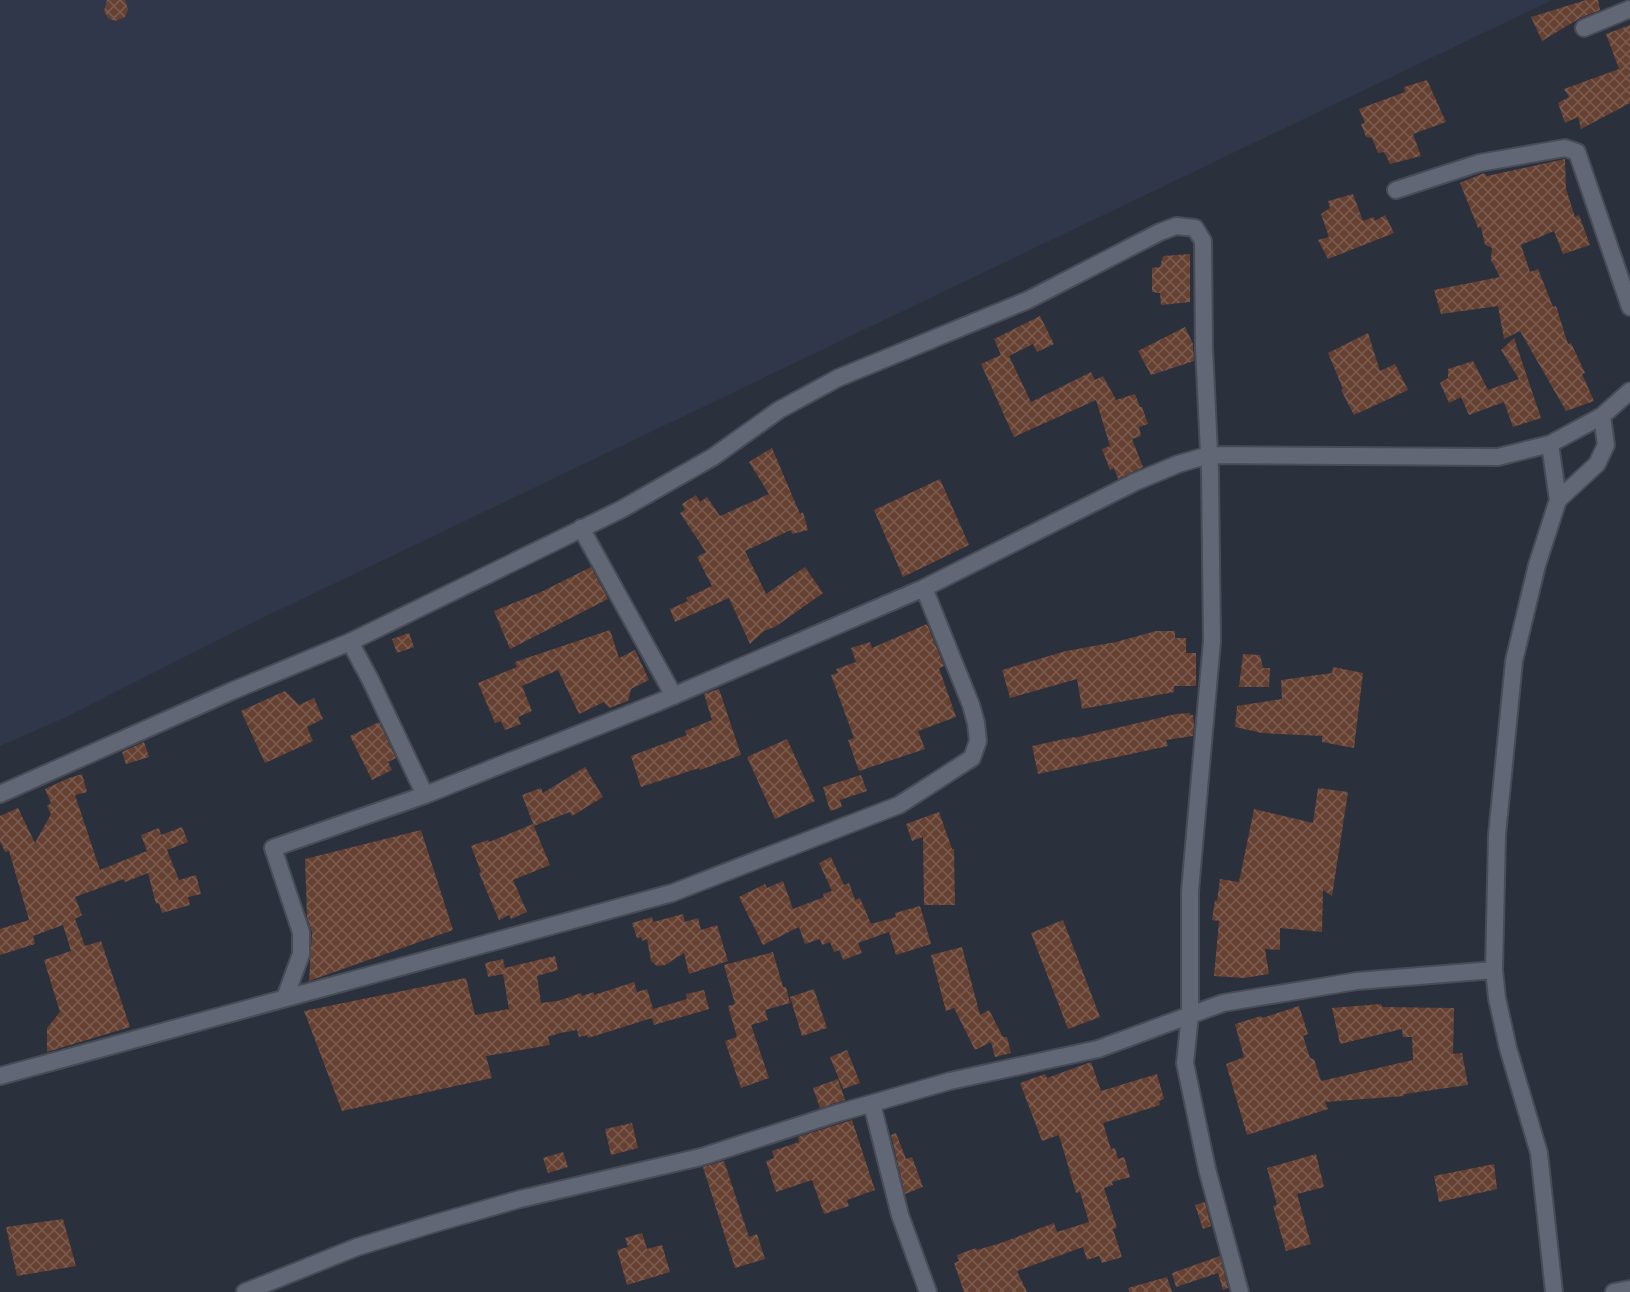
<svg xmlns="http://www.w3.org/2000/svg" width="1630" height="1292" font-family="'Titillium Web',sans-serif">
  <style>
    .built { fill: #31374a }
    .building { fill: url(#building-cross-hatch) }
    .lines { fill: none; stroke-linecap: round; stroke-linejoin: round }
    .minor-casing { stroke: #484c56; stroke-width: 20 }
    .minor { stroke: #626776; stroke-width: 16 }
  </style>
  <defs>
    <pattern id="building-cross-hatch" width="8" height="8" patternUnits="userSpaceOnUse" patternTransform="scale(1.5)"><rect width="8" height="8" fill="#664132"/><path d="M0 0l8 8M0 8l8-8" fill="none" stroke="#7b5c50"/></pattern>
  </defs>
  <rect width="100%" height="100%" fill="#2b303d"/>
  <path class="built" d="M0 0H1552L250 624 64 718 0 746Z"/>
  <path class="building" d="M107 0H125L128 10 125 17 115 21 108 18 104 11Z
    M1586 0H1598L1600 10 1580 18 1542 41 1531 17Z
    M1630 25V103L1581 129 1578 117 1565 123 1558 103 1569 97 1564 89 1619 69 1606 34Z
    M1427 80 1446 122 1413 134 1421 156 1390 164 1384 152 1378 153 1372 138 1366 137 1361 124 1365 123 1359 109 1405 92 1404 87Z
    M1565 159 1566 189 1575 217 1579 215 1590 245 1563 254 1554 231 1521 245 1530 272 1538 269 1553 307 1556 306 1568 344 1571 343 1585 373 1582 374 1594 401 1566 411 1520 331 1504 339 1498 306 1441 314 1434 290 1500 277 1491 260 1492 248 1485 245 1481 227 1478 228 1460 183 1484 173 1487 176Z
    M1353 194 1363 221 1374 217 1375 221 1385 215 1394 233 1328 259 1318 240 1329 237 1321 214 1330 208 1328 201Z
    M1190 254V302L1161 305 1160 293 1152 292V268L1160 267 1163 256Z
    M1040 316 1054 344 1037 352 1033 344 1009 356 1031 402 1091 372 1095 380 1103 376 1116 400 1135 394 1140 407H1142L1148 424 1139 427 1141 436 1132 439 1143 467 1118 479 1114 468 1110 470 1102 449 1110 446 1096 400 1014 437 981 364 1001 355 994 339Z
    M1185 327 1193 344 1194 361 1151 375 1138 351Z
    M1368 333 1380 371 1395 364 1408 390 1354 415 1341 390 1343 389 1328 353Z
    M1514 338 1541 418 1513 427 1504 402 1469 415 1461 397 1449 403 1440 383 1448 378V369L1473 361 1488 390 1519 379 1501 350Z
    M772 448 800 514 803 512 808 530 792 534 791 530 745 551 766 594 805 567 823 593 775 627 764 631 750 644 729 598 675 622 670 609 688 601 686 598 712 586 697 557 706 552 680 513 685 510 682 504 696 495 700 502 707 497 720 516 769 494 749 462Z
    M940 479 969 545 903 577 874 510Z
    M591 567 608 599 510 649 494 611 541 592Z
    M927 624 944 666 939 668 956 717 918 731 925 749 859 771 848 740 854 738 831 675 838 673 836 669 856 662 851 648 870 642 872 648Z
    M610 630 619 658 635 650 649 680 631 689 628 701 609 708 604 702 579 714 558 670 522 686 532 711 518 717 521 724 505 730 501 721 495 723 478 683 517 667 515 662Z
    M1156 631H1175V638H1186V653H1196V686H1174V692L1082 709 1077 679 1010 698 1009 694 1002 670 1066 651 1116 642Z
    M409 633 414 647 397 653 392 639Z
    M1243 654 1260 655 1263 668H1270L1269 687H1239Z
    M1333 667 1363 673 1354 748 1322 742V736L1262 733 1235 727 1237 706 1282 699 1281 680 1332 673Z
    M719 689 741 755 700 770 699 768 641 787 631 756 687 735 685 731 712 720 704 694Z
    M285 691 299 705 314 698 323 719 307 727 313 741 265 763 241 711Z
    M1190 713V715H1193L1194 724 1193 736 1166 740 1168 746 1038 774 1032 746 1074 737V738L1176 714Z
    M379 722 396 758 388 762 392 770 372 780 350 736Z
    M787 739 815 801 775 819 747 757Z
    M144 742 149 757 126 764 122 752Z
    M585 767 603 797 572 816 570 812 534 826 522 795 541 788 543 793Z
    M82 774 87 792 75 795 100 870 147 851 141 835 159 828 161 835 182 827 188 842 167 850 179 880 196 875 201 894 188 897 190 905 162 913 159 903 156 904 148 873 125 882 124 879 75 897 82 915 75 919 85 946 101 941 130 1027 47 1052V1028L60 1012 44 960 71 951 63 925 33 936 35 944 0 955V929L29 920 9 851 5 852 0 841V816L18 808 35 843 51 814 47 806 51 803 45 789 69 778Z
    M861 775 867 791 840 800 842 807 830 811 823 787Z
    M1318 788 1348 792 1332 896 1323 890 1322 932 1280 928V950L1265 949 1269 974 1244 978 1214 976 1219 921 1212 920 1215 900 1217 901 1220 879 1239 882 1254 809 1313 823Z
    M939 812 952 849H954L955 905H924L923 837 912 841 906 824Z
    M533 824 550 865 513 880 527 912 511 919 509 915 499 920 479 873 481 872 471 846 488 840 489 842Z
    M421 830 453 930 309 981 312 932 307 917 305 859Z
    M831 857 844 885 849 883 855 900 860 898 871 924 896 917 895 913 920 906 931 944 896 955 889 932 858 943 862 953 843 960 839 950 834 952 830 942 822 945 820 939 805 944 799 927 763 945 739 897 765 884 767 888 783 881 793 909 824 897 823 894 832 891 819 863Z
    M683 914 685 922 698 918 701 930 717 925 728 961 689 974 684 953 665 965 657 966 651 961 647 939 642 941 641 937 637 938 632 923 652 917 653 922Z
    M1063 920 1100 1017 1068 1029 1031 933Z
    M962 947 980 1015 989 1010 1003 1037H1007L1011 1053 995 1057 991 1042 975 1050 954 1008 946 1011 931 955Z
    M773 952 783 987H786L790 1003 765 1010 768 1020 751 1025 769 1078 741 1088 725 1041 737 1037 728 1006 735 1004 724 965Z
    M555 956 558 970 537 976 541 1003 558 1001 581 993 582 996 594 992V995L634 982 637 992 647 989 653 1009 687 999 686 994 704 990 709 1009 654 1025 652 1018 588 1038 587 1035 579 1037 577 1030 560 1033 548 1037 550 1045 486 1056 492 1078 342 1111 304 1011 466 978 475 1015 509 1009 503 974 488 977 485 963 503 959 505 968Z
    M814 989 827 1028 802 1036 790 997Z
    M1381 1004 1382 1007 1454 1008 1453 1054 1462 1053 1468 1085 1404 1094V1096L1325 1102 1328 1109 1247 1135 1226 1064 1244 1057 1235 1024 1261 1016 1262 1018 1299 1006 1308 1034 1303 1036 1310 1058 1314 1059 1321 1081 1413 1060 1412 1037H1403L1402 1029 1340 1044 1332 1008Z
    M847 1050 860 1083 843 1089 830 1057Z
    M1091 1062 1101 1091 1157 1074 1164 1099 1159 1101 1160 1105 1103 1123 1111 1149 1115 1148 1118 1159 1124 1157 1130 1177 1112 1182 1113 1185 1104 1188 1117 1228 1113 1229 1122 1257 1102 1263 1099 1256 1087 1260 1083 1247 1017 1271 1027 1292H964L954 1263 959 1261 957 1255 976 1248 977 1250 1001 1243 1054 1223 1057 1232 1089 1222 1080 1192 1076 1193 1059 1135 1042 1141 1020 1083 1045 1074 1047 1078Z
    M838 1079 845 1100 820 1108 813 1088Z
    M852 1120 875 1190 847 1200 849 1206 824 1214 812 1180 776 1192 766 1161 774 1158 772 1151 799 1142 798 1137Z
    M632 1123 638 1148 611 1155 605 1129Z
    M896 1133 906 1159 912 1157 923 1187 905 1194 891 1135Z
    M563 1152 568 1167 548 1173 543 1158Z
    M1316 1154 1324 1187 1297 1194 1311 1244 1286 1251 1273 1206 1277 1205 1267 1168Z
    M724 1161 749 1237 757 1234 765 1259 735 1268 703 1167Z
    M1494 1164 1497 1189 1439 1202 1434 1176Z
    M1205 1202 1211 1226 1203 1229 1195 1205Z
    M63 1219 76 1266 17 1276 6 1227Z
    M642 1233 647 1249 662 1245 670 1272 627 1285 617 1250 628 1247 625 1238Z
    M1220 1256 1228 1288 1223 1290 1218 1273 1176 1287 1172 1273Z
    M1167 1277 1172 1292H1129L1128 1288Z"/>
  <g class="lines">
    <g class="minor-casing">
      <path id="minor" d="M1584 28 1630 9
        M1396 190 1479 163 1565 148 1577 152 1630 307
        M1558 500 1597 464 1606 445 1602 416
        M581 528 674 696
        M350 642 370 679 425 795
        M0 794 232 691 350 642 622 509 713 457 779 410 838 378 1028 300 1160 232 1176 226 1195 228 1203 241 1204 348 1210 473 1212 641 1190 891V1015L1185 1063 1207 1169 1240 1292
        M1494 970 1497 835 1514 661 1537 565 1558 500 1550 444
        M285 998 301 954V932L273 848 425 795 659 702 924 588 1135 482 1178 464 1209 455 1498 457 1550 444 1602 416 1630 391
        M0 1076 672 893 899 805 972 758 978 741 976 723 971 705 924 588
        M872 1104 900 1215 928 1292
        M245 1292 357 1247 436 1223 520 1199 701 1157 838 1113 950 1081 1098 1049 1223 1003 1357 981 1494 970 1497 998 1508 1048 1539 1153 1554 1292
        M1614 1292 1630 1289"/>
    </g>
    <use href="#minor" class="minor"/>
  </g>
</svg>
